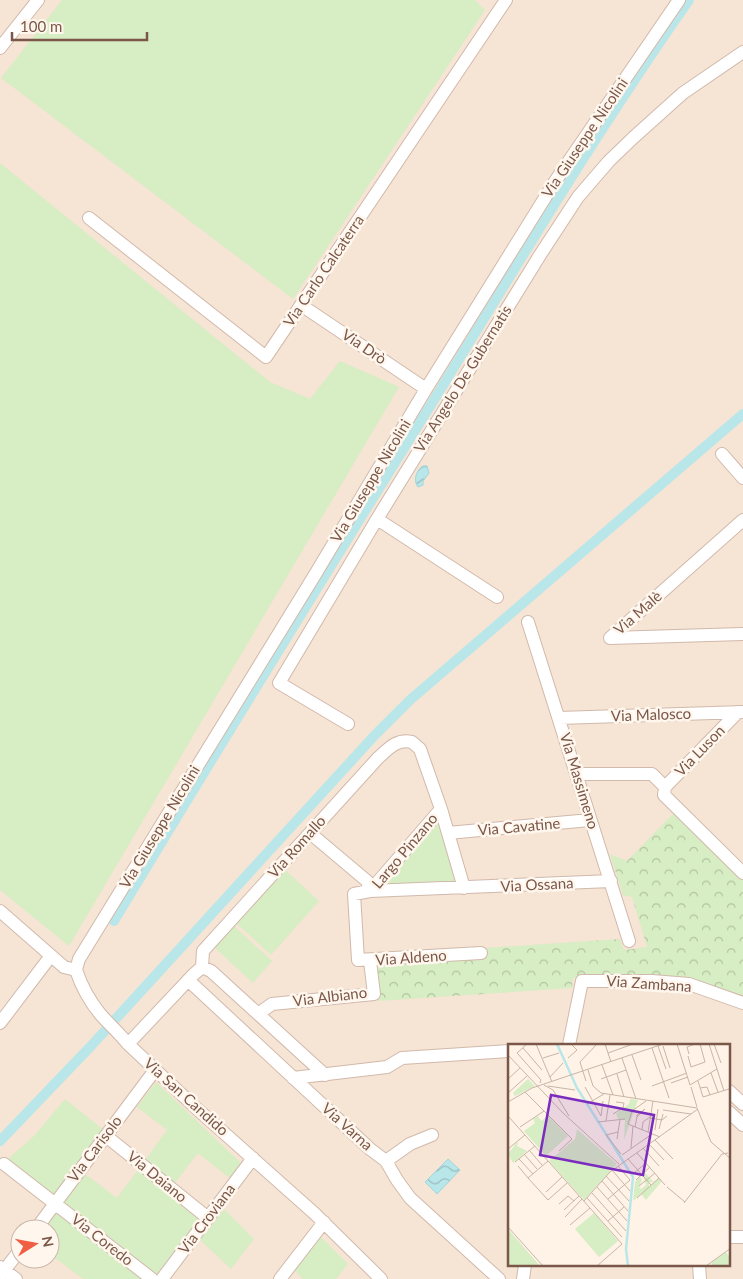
<svg xmlns="http://www.w3.org/2000/svg" width="743" height="1279" font-family="Lato,sans-serif">
  <style>
    .residential { fill: #f6e4d4; fill-rule: evenodd }
    .grass { fill: #d7edc3 }
    .forest { fill: url(#forest-crowns) }
    .water { fill: url(#water-waves); stroke: #9ed7dc }
    .lines { fill: none; stroke-linecap: round; stroke-linejoin: round }
    .canal { stroke: #b9e6e9; stroke-width: 10 }
    .minor-casing { stroke: #d1b9ab; stroke-width: 14 }
    .minor { stroke: #fff; stroke-width: 12 }
    .labels { text-anchor: middle; stroke-width: 5; stroke-linejoin: round; paint-order: stroke }
    .street-label { font-size: 15px; fill: #7a5748; stroke: #fff7ee }
    .inset-river { fill: none; stroke: #b9e6e9; stroke-width: 2.5 }
    .inset-road { fill: none; stroke: #c9b5a7; stroke-width: 1 }
    .view { fill: #7b2cbf; fill-opacity: 0.15; stroke: #7b2cbf; stroke-width: 2.5 }
    .inset-edge { fill: none; stroke: #7a5748; stroke-width: 2.5 }
  </style>
  <defs>
    <pattern id="forest-crowns" width="20" height="18" patternUnits="userSpaceOnUse" patternTransform="scale(1.25)"><rect width="20" height="18" fill="#d7edc3"/><path d="M2 6a3 3 0 1 1 6 0M12 15a3 3 0 1 1 6 0" fill="none" stroke="#b3c3a0"/></pattern>
    <pattern id="water-waves" width="16" height="10" patternUnits="userSpaceOnUse" patternTransform="scale(1.25)"><rect width="16" height="10" fill="#b9e6e9"/><path d="M0 5q4-4 8 0t8 0" fill="none" stroke="#9bbdbf"/></pattern>
  </defs>
  <rect width="100%" height="100%" fill="#fef3e6"/>
  <path class="residential" d="M0 0H743V1279H0ZM509 1045H729V1265H509ZM20 1229H50V1259H20Z"/>
  <path class="grass" d="M62 0H475L485 10 293 299 1 78Z
    M0 163 270 382 310 399 340 361 399 387 69 946 0 890Z
    M439 820 457 882 378 886Z
    M284 869 319 901 271 955 236 923Z
    M233 925 272 961 253 983 213 946Z
    M156 1082 243 1165 232 1180 198 1153 175 1183 146 1159 167 1130 137 1107Z
    M65 1099 105 1131 54 1196 8 1159 34 1136Z
    M140 1167 203 1219 158 1278 63 1203 85 1174 117 1198Z
    M224 1209 254 1239 231 1269 200 1240Z
    M57 1210 146 1279H83L50 1254V1229H43Z
    M320 1236 348 1264 336 1279H303L294 1270Z"/>
  <path class="forest" d="M675 812 743 879V999L656 978H573L572 988 378 1001 376 972 379 964 485 955V948L620 939 624 950 647 947 632 897 623 895 610 854 627 861Z"/>
  <path class="water" d="M423 466H427L429 473 423 481V485L418 487C413 481 416 470 423 466Z
    M448 1159 460 1170 437 1194 425 1182Z"/>
  <g class="lines">
    <path class="canal" d="M114 921C220 745 328 570 437 395 519 262 599 128 689 0
      M0 1141 91 1046 374 736 410 700 743 414"/>
    <g class="minor-casing">
      <path id="minor" d="M0 48 38 0
        M89 218 266 357 506 0
        M301 305 426 389
        M722 454 743 478
        M377 519 497 597
        M743 520 610 638 743 634
        M528 622 629 941
        M559 718 743 712
        M348 724 279 683 377 519 540 255 578 197 609 161 634 137 683 93 743 52
        M577 774H652L665 787
        M665 787 664 795 743 873
        M665 787 738 712
        M310 833 367 881 370 891
        M448 833 590 820
        M370 891 441 809
        M0 911 64 967 76 970C81 985 91 1003 101 1015 110 1025 120 1034 128 1044L196 1108 314 1213 381 1279
        M481 953 358 960 354 894 370 891 611 881
        M202 967 203 951 378 758C388 749 397 738 412 742L420 749 441 809 464 888
        M76 970 79 959 87 946 316 573 426 389 556 180 679 0
        M188 980 370 1149 386 1161 397 1180 410 1198 499 1279
        M258 1014 272 1004 374 994 370 961
        M0 1023 50 957
        M128 1044 193 975 202 967 211 971 325 1075
        M569 1045 582 981H652L689 984 743 1003
        M293 1078 387 1067 402 1058 509 1051
        M729 1091 743 1104
        M729 1112 743 1125
        M106 1136 208 1218
        M386 1161 410 1144 432 1135
        M4 1164 152 1279
        M36 1229 155 1070
        M729 1237H743
        M699 1265 700 1279
        M0 1267 16 1279
        M0 1276 20 1250
        M162 1279 253 1158
        M280 1279 324 1222
        M523 1279 525 1265"/>
    </g>
    <use href="#minor" class="minor"/>
  </g>
  <g class="labels">
    <g class="street-label">
      <text transform="translate(585 138) rotate(-56)" y="5">Via Giuseppe Nicolini</text>
      <text transform="translate(324 271) rotate(-56)" y="5">Via Carlo Calcaterra</text>
      <text transform="translate(364 347) rotate(34)" y="5">Via Drò</text>
      <text transform="translate(463 379) rotate(-58)" y="5">Via Angelo De Gubernatis</text>
      <text transform="translate(371 481) rotate(-59)" y="5">Via Giuseppe Nicolini</text>
      <text transform="translate(638 613) rotate(-41)" y="5">Via Malè</text>
      <text transform="translate(651 715) rotate(-2)" y="5">Via Malosco</text>
      <text transform="translate(700 751) rotate(-46)" y="5">Via Luson</text>
      <text transform="translate(579 781) rotate(73)" y="5">Via Massimeno</text>
      <text transform="translate(160 827) rotate(-59)" y="5">Via Giuseppe Nicolini</text>
      <text transform="translate(519 827) rotate(-5)" y="5">Via Cavatine</text>
      <text transform="translate(297 847) rotate(-48)" y="5">Via Romallo</text>
      <text transform="translate(405 851) rotate(-50)" y="5">Largo Pinzano</text>
      <text transform="translate(537 885) rotate(-3)" y="5">Via Ossana</text>
      <text transform="translate(411 958) rotate(-4)" y="5">Via Aldeno</text>
      <text transform="translate(649 984) rotate(4)" y="5">Via Zambana</text>
      <text transform="translate(330 997) rotate(-7)" y="5">Via Albiano</text>
      <text transform="translate(186 1097) rotate(42)" y="5">Via San Candido</text>
      <text transform="translate(347 1127) rotate(42)" y="5">Via Varna</text>
      <text transform="translate(95 1149) rotate(-53)" y="5">Via Carisolo</text>
      <text transform="translate(157 1177) rotate(39)" y="5">Via Daiano</text>
      <text transform="translate(207 1219) rotate(-53)" y="5">Via Croviana</text>
      <text transform="translate(102 1240) rotate(38)" y="5">Via Coredo</text>
    </g>
  </g>
  <g transform="translate(508 1044)">
    <rect width="222" height="222" fill="#fef3e6"/>
    <path d="M20 35 27 42 7 52 5 49ZM30 72 33 77 40 72 60 92 38 112 16 87 27 79 25 75ZM69 85 109 120 76 156 41 117 67 95ZM10 97 9 102 19 107 5 119 0 110ZM137 129 146 138H141V143L151 134 154 137 138 156 133 150 125 157 127 138 132 133 134 136 131 143 133 145 138 141 135 131ZM86 169 110 197 91 213 67 185Z" fill="#d7edc3"/>
    <path d="M122 55 130 56 116 96 117 76 110 75 108 70 121 60ZM0 185 32 222H0ZM218 208 222 214V222H206L203 219Z" fill="#d7edc3"/>
    <path class="inset-river" d="M49 0 69 44 125 133 118 205 120 222"/>
    <path class="inset-road" d="M19 0 9 9 33 36 32 39M28 0 44 38M97 0 103 18M169 0 182 41M201 0 216 47M206 0 213 19M150 2 158 25M155 2 162 24M15 4 34 26M144 4 161 54M100 9 125 0M181 10 179 3 187 0M0 11 55 69 111 120M124 11 133 36M180 12 183 23 197 18 192 0M35 14 51 9M60 14 69 6 63 0M114 14 128 55M94 21 105 51M80 26 85 42 93 49 189 64 203 98 223 115M203 29 210 48M109 30 116 53M42 33 55 19M0 35 12 24M93 35 118 26M78 37 72 18 89 0M190 37 195 53 221 45M163 39 180 33M36 41 45 46 61 72M182 41 209 25M40 42 67 46M144 42 179 29M77 43 93 72 95 57M183 43 189 63M192 44 199 43 202 51M17 48 64 95 51 107M0 49 19 32M138 57 124 67 120 80 152 93M0 58 24 44 155 0M79 60 96 50M155 66 183 70M105 70 115 64 116 59 108 58M0 72 114 200 89 222M142 74 154 76 159 72M98 77 102 51M90 78 117 75M12 83 36 67M127 83 129 73V71L137 65 129 73M151 85 155 70M134 86 135 78 142 73M147 86 150 65M110 88 98 91 113 110M140 88 145 57M109 95 112 76M147 96 165 115M141 100 156 116M123 104 125 82M135 104 151 122M0 105 17 91M21 106 34 121M129 109 157 141M16 110 29 125M114 111 144 90M11 115 25 130M120 115 143 141M7 118 27 102M10 122 20 134 40 117M104 126 122 147M126 129 138 119M98 132 121 157M20 134 40 156 59 139M128 136 142 123M94 137 120 167M131 142 147 129M89 143 119 177M159 143 177 158M38 148 54 133M84 149 118 187M79 154 114 193M129 154 151 134M100 155 122 136 110 122M76 157 102 128 190 65M176 159 214 110 220 109M51 160 60 152 66 157M56 166 71 152M57 173 74 155M100 177 116 163M62 181 82 164M0 183 35 222M198 222 223 204"/>
    <path class="view" d="M43 51 146 71 135 131 32 111Z"/>
    <rect width="222" height="222" class="inset-edge"/>
  </g>
  <g transform="translate(35 1244) rotate(79)"><circle r="24" fill="#fff7ee" stroke="#cab7ac"/>
  <path d="M0-4L9 19L0 12L-9 19Z" fill="#f05e43"/>
  <text y="-8" font-size="14" font-weight="bold" text-anchor="middle" fill="#7a5748">N</text>
  </g>
  <path d="M12 32v8h135v-8" fill="none" stroke="#7a5748" stroke-width="2.5"/>
  <text x="20" y="32" font-size="15" fill="#7a5748" stroke="#fff7ee" stroke-width="4" paint-order="stroke">100 m</text>
</svg>
